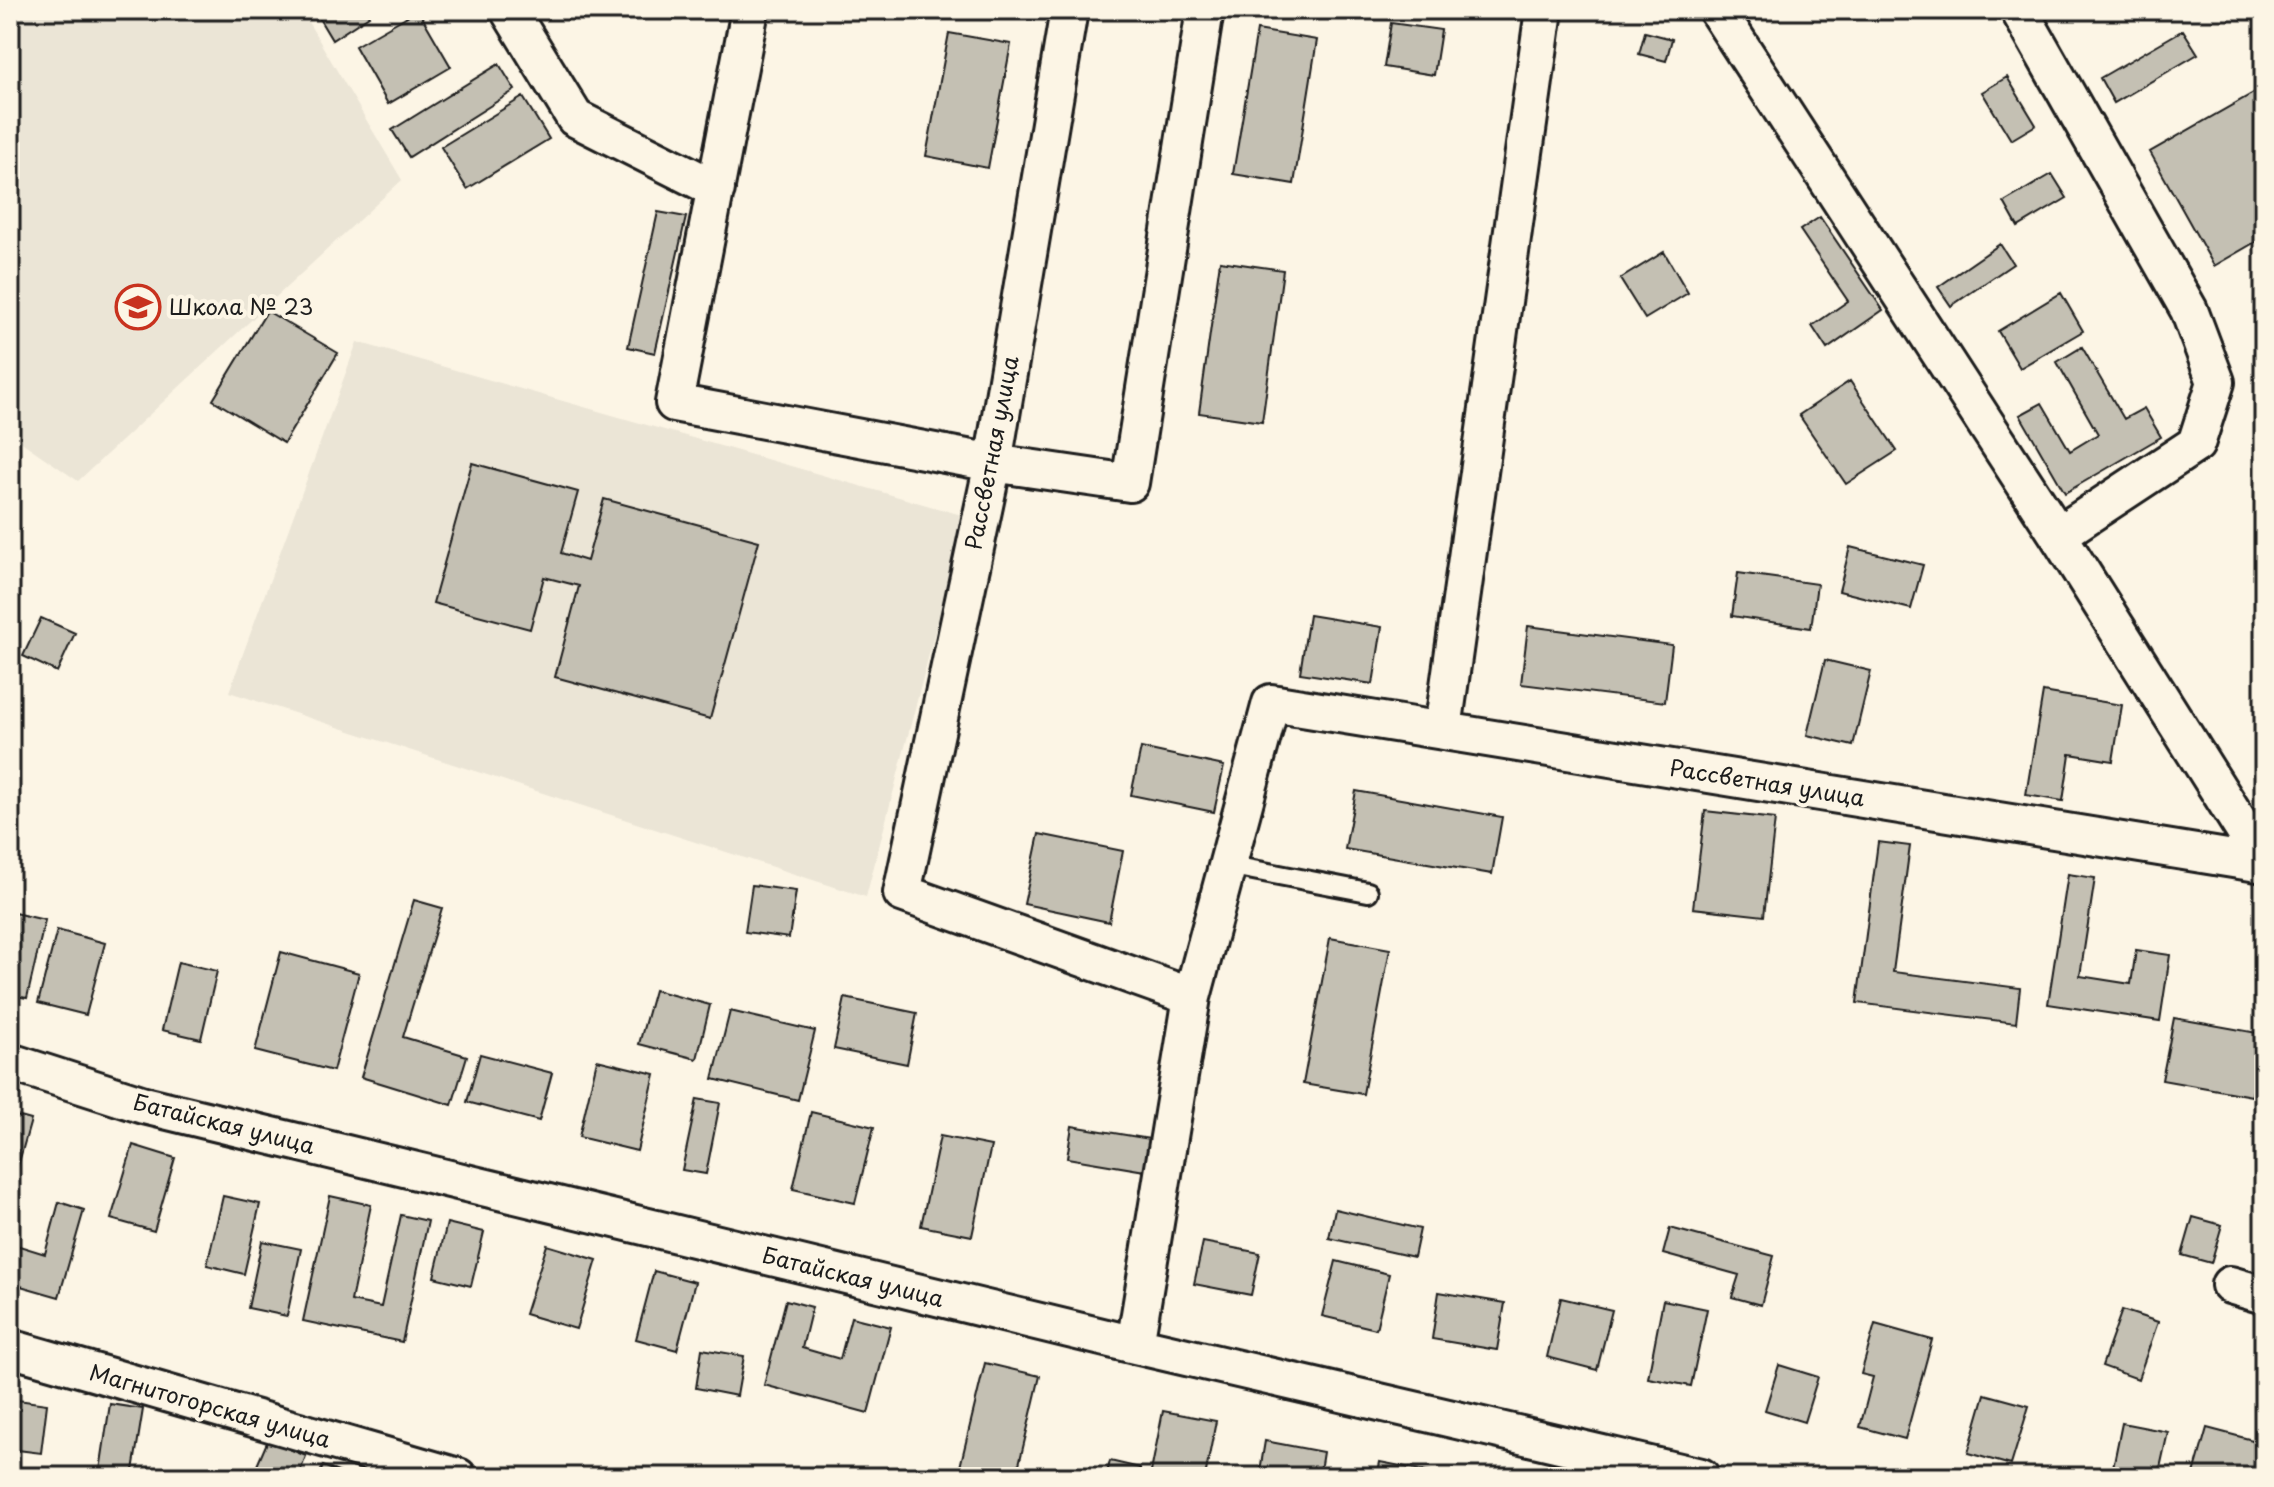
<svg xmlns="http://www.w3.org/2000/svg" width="2274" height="1487" font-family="'Playpen Sans',sans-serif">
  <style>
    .built { fill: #ebe5d6 }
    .building { fill: #c4c0b3; stroke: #1c1c1c; stroke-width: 2 }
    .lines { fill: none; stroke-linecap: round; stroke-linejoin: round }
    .lane-casing { stroke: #1c1c1c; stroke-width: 24 }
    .street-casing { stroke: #1c1c1c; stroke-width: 42 }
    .lane { stroke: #fcf5e5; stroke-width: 18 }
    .street { stroke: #fcf5e5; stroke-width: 36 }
    .labels { text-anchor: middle; stroke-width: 8; stroke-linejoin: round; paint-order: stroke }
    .poi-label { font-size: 22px; fill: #1c1c1c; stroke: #fcf5e5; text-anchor: start }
    .street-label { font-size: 22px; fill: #1c1c1c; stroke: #fcf5e5 }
  </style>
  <rect width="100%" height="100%" fill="#fcf5e5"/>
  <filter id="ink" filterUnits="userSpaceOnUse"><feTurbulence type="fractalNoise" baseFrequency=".0125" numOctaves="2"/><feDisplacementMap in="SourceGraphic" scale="16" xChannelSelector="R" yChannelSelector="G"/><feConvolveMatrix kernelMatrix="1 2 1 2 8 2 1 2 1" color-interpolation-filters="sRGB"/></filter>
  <g filter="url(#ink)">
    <path class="built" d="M10 10H301L402 180 78 481 10 434Z
      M357 342 965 516 866 897 229 692Z"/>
    <path class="building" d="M314 10H365L369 16 332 40Z
      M418 10 451 67 388 104 355 46Z
      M1391 23 1441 30 1434 75 1384 67Z
      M1257 30 1317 40 1294 184 1233 174Z
      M2183 30 2198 54 2114 103 2100 78Z
      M1645 32 1672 39 1666 61 1639 54Z
      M949 33 1011 44 988 168 926 156Z
      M499 64 515 90 409 157 392 130Z
      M2007 77 2036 125 2011 140 1982 92Z
      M2264 87V237L2214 266 2150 152Z
      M523 97 549 139 467 189 441 147Z
      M2052 174 2067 198 2018 227 2004 202Z
      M658 212 686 217 655 353 628 347Z
      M1820 217 1883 310 1827 349 1812 326 1848 301 1800 230Z
      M2000 244 2013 264 1951 306 1938 287Z
      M1664 252 1688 293 1645 319 1620 279Z
      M1220 261 1283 270 1262 422 1199 413Z
      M2061 293 2083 331 2020 368 1998 331Z
      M267 311 338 353 284 443 213 400Z
      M2082 347 2124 419 2144 408 2161 437 2065 493 2020 415 2042 403 2070 451 2098 434 2057 362Z
      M1850 381 1897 451 1846 484 1799 415Z
      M472 463 578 492 561 553 587 561 604 499 759 541 710 719 555 677 579 586 544 577 530 629 433 603Z
      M1850 547 1923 565 1911 609 1839 591Z
      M1738 573 1817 584 1811 628 1732 616Z
      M1309 615 1382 627 1373 684 1300 673Z
      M41 618 75 633 57 672 23 656Z
      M1528 626 1672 645 1665 702 1521 684Z
      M1825 660 1871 671 1853 746 1807 735Z
      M2043 692 2122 705 2113 761 2070 754 2063 801 2026 795Z
      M1141 748 1224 766 1214 812 1131 795Z
      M1356 791 1502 817 1492 874 1345 849Z
      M1705 811 1775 819 1764 916 1693 908Z
      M1039 834 1123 851 1109 922 1024 904Z
      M1878 842 1910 846 1893 972 2020 988 2016 1023 1857 1003Z
      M2068 874 2095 878 2080 976 2131 984 2136 950 2170 955 2160 1021 2048 1004Z
      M752 885 796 891 789 938 745 932Z
      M414 900 442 908 403 1037 467 1056 452 1105 361 1077Z
      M10 912 45 920 27 998 10 995Z
      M57 930 105 943 86 1015 38 1003Z
      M1330 938 1390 949 1363 1094 1303 1084Z
      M281 952 359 973 333 1071 255 1051Z
      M178 962 217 971 201 1039 162 1030Z
      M654 990 710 1005 697 1059 639 1044Z
      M845 998 917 1013 907 1064 834 1049Z
      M730 1011 815 1031 798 1100 713 1079Z
      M2174 1018 2263 1034 2252 1096 2162 1080Z
      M480 1054 552 1073 539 1121 467 1102Z
      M597 1060 655 1074 637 1151 579 1137Z
      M697 1099 720 1103 706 1174 682 1170Z
      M811 1112 874 1127 855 1203 793 1189Z
      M13 1115 31 1120 10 1194V1124Z
      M1072 1126 1156 1140 1151 1172 1067 1158Z
      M940 1136 991 1146 972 1236 921 1226Z
      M133 1145 175 1158 154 1231 111 1219Z
      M223 1196 260 1204 244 1274 207 1265Z
      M330 1196 371 1205 351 1301 381 1307 401 1215 428 1221 402 1342 303 1321Z
      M59 1202 84 1210 59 1297 10 1283V1243L45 1254Z
      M1335 1209 1420 1229 1414 1257 1329 1238Z
      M2193 1217 2222 1225 2211 1263 2182 1255Z
      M447 1223 484 1232 471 1286 434 1277Z
      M1670 1228 1774 1256 1761 1305 1732 1297 1739 1275 1663 1254Z
      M262 1241 301 1249 287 1316 248 1308Z
      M1203 1242 1260 1253 1251 1295 1194 1284Z
      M547 1245 597 1260 576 1329 525 1314Z
      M1336 1261 1389 1274 1376 1329 1322 1316Z
      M654 1271 695 1282 677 1350 636 1339Z
      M1439 1292 1505 1303 1497 1350 1432 1339Z
      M1561 1298 1612 1310 1597 1370 1547 1357Z
      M786 1300 812 1307 802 1348 840 1359 851 1317 891 1327 868 1413 764 1385Z
      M1663 1300 1707 1309 1691 1386 1648 1378Z
      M2122 1310 2158 1322 2138 1379 2102 1366Z
      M1875 1324 1932 1340 1905 1439 1860 1427 1873 1377 1861 1374Z
      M702 1349 744 1356 737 1396 696 1388Z
      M985 1363 1040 1376 1016 1477H986L959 1471Z
      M1779 1365 1818 1377 1804 1422 1765 1410Z
      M1985 1394 2029 1406 2011 1465 1968 1453Z
      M10 1399 47 1404 41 1453 10 1449Z
      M110 1404 143 1409 132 1477H99Z
      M1163 1411 1216 1421 1205 1477H1150Z
      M2122 1423 2168 1432 2158 1477H2111Z
      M2207 1428 2264 1443 2255 1477H2193Z
      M268 1440 306 1456 298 1477H252Z
      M1265 1441 1323 1452 1319 1477H1259Z
      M1110 1461 1140 1468 1138 1477H1106Z
      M1380 1462 1447 1475 1446 1477H1377Z
      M323 1466 351 1477H318Z"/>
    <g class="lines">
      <g class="lane-casing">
        <path id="lane" d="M1227 865 1368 892"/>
      </g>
      <g class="street-casing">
        <path id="street" d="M509 10 575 118 716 189
          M750 10 674 403 993 463 1130 483 1205 10
          M1069 10 993 463 902 893 1192 997
          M1717 10 2058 535 2264 862
          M2019 10 2189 310 2216 382 2196 444 2058 535
          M1443 729 1544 10
          M10 1062 144 1105 1135 1345 1701 1477
          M2230 1285 2264 1295
          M1135 1345 1192 997 1271 703 2264 864
          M10 1348 458 1477"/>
      </g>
      <use href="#lane" class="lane"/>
      <use href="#street" class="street"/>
    </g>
  </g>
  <defs>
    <g id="school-ring" transform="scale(2.3)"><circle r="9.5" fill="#fcf5e5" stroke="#c8321e" stroke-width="1.5"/><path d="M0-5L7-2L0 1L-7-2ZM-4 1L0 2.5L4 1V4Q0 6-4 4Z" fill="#c8321e"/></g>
  </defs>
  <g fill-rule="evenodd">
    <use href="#school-ring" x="138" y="307"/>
  </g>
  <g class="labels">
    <g class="poi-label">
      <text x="169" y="315">Школа № 23</text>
    </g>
    <g class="street-label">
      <text transform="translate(992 453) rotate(-79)" y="8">Рассветная улица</text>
      <text transform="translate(1767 783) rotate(9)" y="8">Рассветная улица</text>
      <text transform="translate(224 1124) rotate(14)" y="8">Батайская улица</text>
      <text transform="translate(853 1277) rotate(14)" y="8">Батайская улица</text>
      <text transform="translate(210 1406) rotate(16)" y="8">Магнитогорская улица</text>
    </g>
  </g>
  <rect width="2274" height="1487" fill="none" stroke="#fcf5e5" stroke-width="40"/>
  <rect x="20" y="20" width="2234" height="1447" fill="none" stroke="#1c1c1c" stroke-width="3" filter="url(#ink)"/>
</svg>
